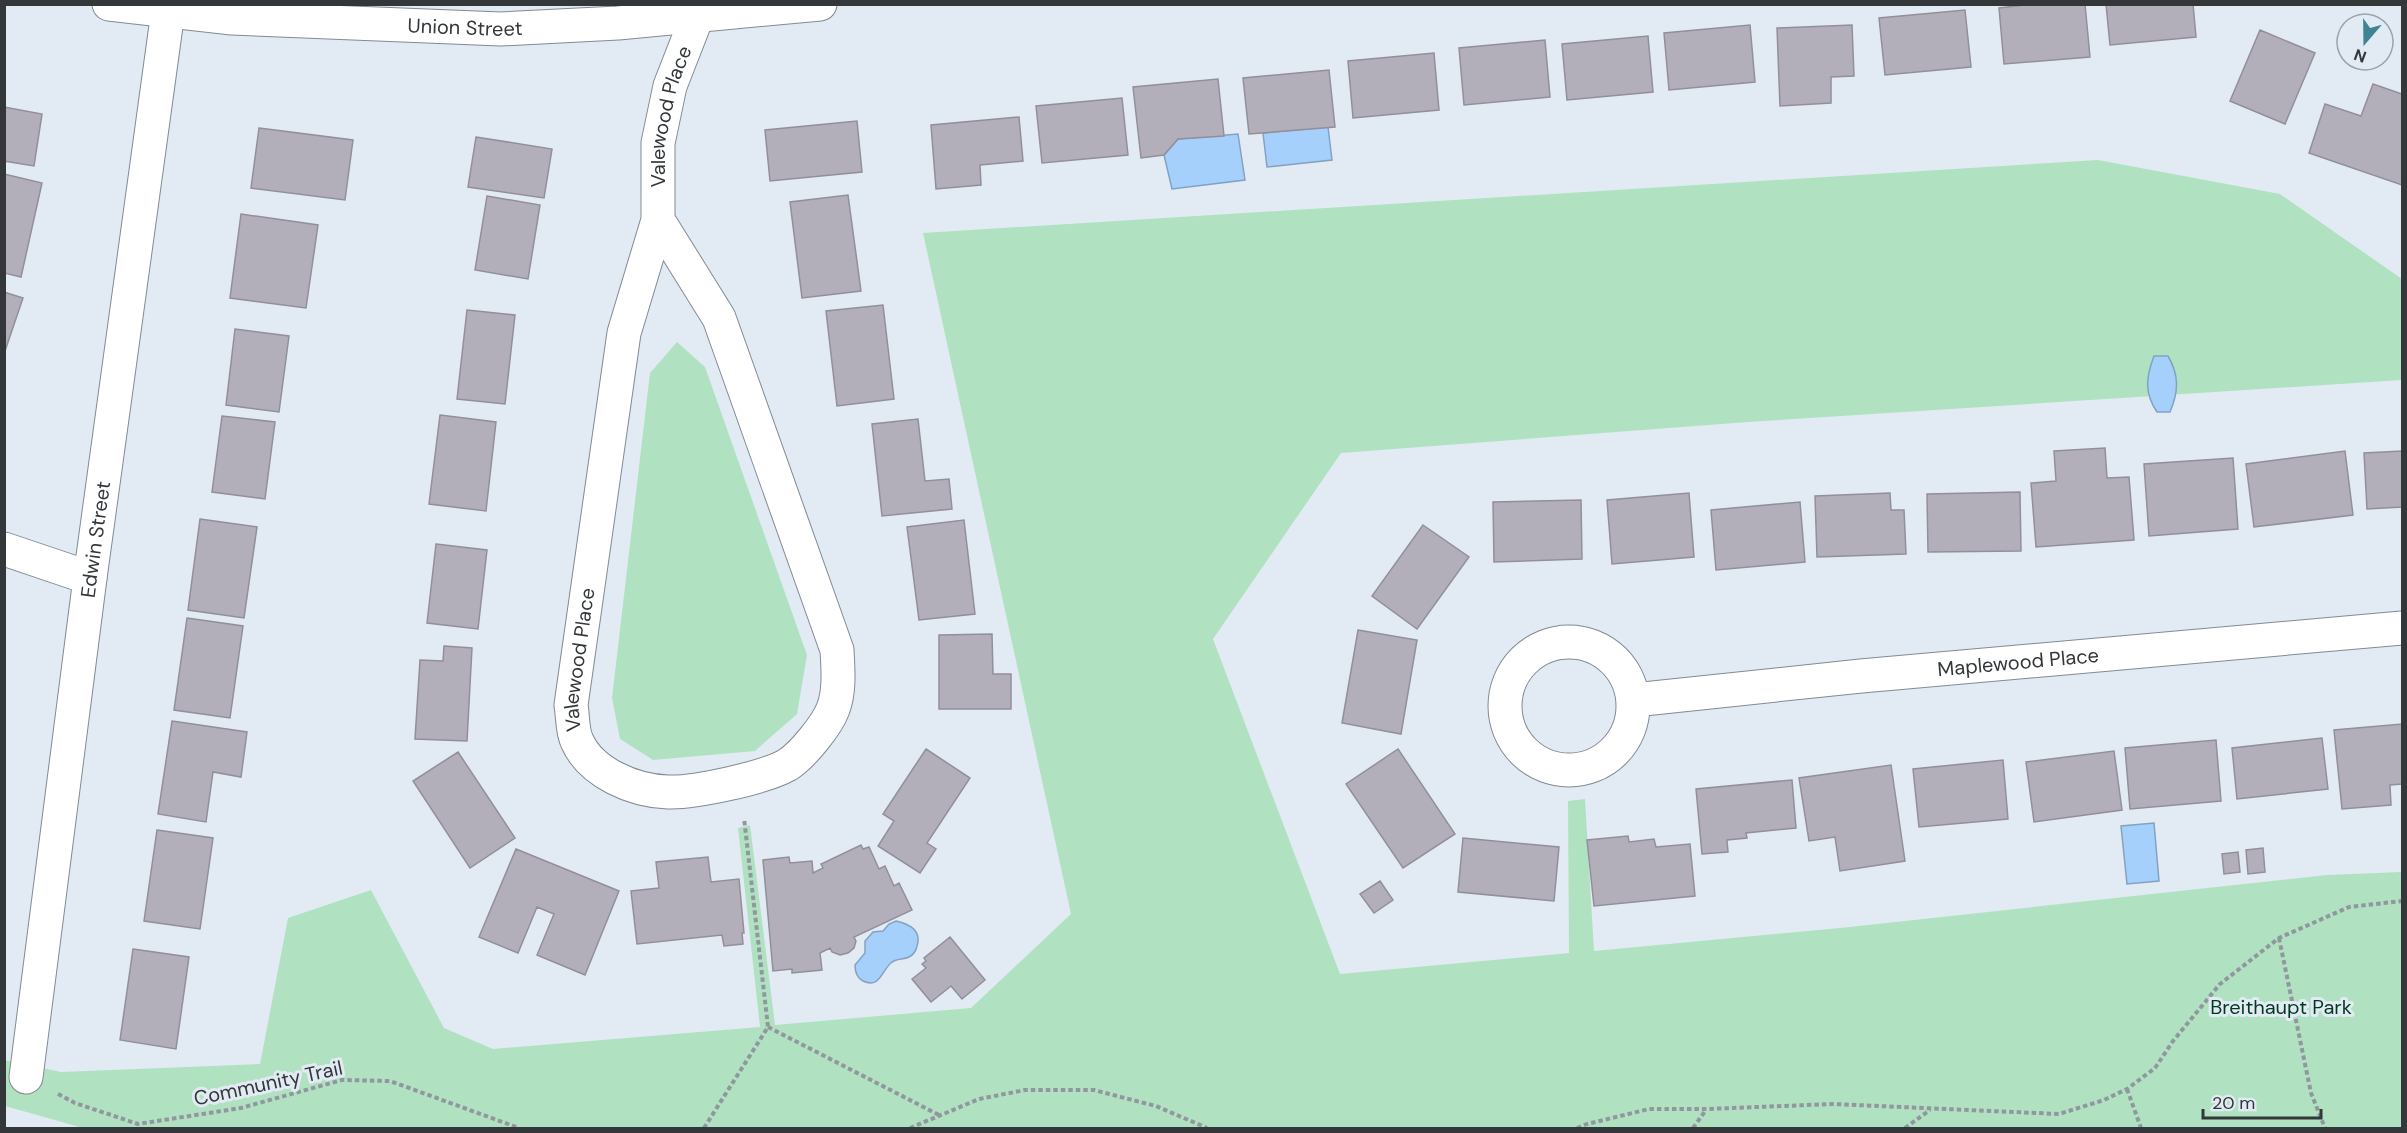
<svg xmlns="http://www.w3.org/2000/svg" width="2407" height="1133" font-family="'DM Sans',sans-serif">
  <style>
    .green { fill: #b0e2c1 }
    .water { fill: #a5d0fc; stroke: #83a2c2; stroke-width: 1.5 }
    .building { fill: #b3afba; stroke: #928f9a; stroke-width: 1.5 }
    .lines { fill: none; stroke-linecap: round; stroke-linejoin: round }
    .minor-casing { stroke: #828a92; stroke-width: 35 }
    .path { stroke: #91979e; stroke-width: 4; stroke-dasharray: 4.5 3; stroke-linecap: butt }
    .minor { stroke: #fff; stroke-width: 33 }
    .labels { text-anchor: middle; stroke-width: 6; stroke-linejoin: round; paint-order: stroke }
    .street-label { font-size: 20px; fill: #33373a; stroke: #e2ebf4 }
    .park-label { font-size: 20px; fill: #003a1e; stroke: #e2ebf4 }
  </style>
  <rect width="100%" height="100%" fill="#e2ebf4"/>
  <path class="green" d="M2098 160 2280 194 2402 279V380L1748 422 1341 453 1213 639 1340 974 1569 953 1568 801 1585 799 1594 951 1840 928 2327 875 2402 872V1128H83L5 1106 4 1060 61 1072 260 1064 288 918 371 890 444 1028 493 1049 760 1027 738 828 750 825 775 1025 971 1008 1071 914 923 233Z
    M677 342 705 367 807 655 797 714 755 751 653 760 620 739 612 698 650 373Z"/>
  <path class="water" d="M1328 127 1332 160 1267 167 1263 133Z
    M1238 134 1245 180 1172 189 1164 155 1178 139Z
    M2154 356H2168C2179 375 2179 391 2170 412H2157C2144 393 2146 377 2154 356Z
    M2154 823 2159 881 2127 884 2121 826Z
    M896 921C909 924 922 930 917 946 916 951 913 955 909 957 903 960 896 958 891 963 882 970 880 989 863 981 857 978 855 971 855 965L865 953V941L873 932 883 931 889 924Z"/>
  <path class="building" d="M2033 4H2085L2090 57 2004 64 1999 8Z
    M2106 4H2193L2196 37 2110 45Z
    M1965 10 1971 67 1885 75 1879 18Z
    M1750 25 1755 82 1669 90 1664 33Z
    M1852 25 1854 76 1831 77V103L1780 106 1777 28Z
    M2260 30 2315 53 2285 124 2230 101Z
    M1648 36 1653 92 1567 100 1562 44Z
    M1545 40 1550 97 1464 105 1459 48Z
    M1434 53 1439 110 1353 118 1348 61Z
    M1329 70 1335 127 1249 134 1243 78Z
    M1218 79 1224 136 1178 139 1164 155 1141 158 1133 87Z
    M2373 84 2402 94V185L2309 153 2325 104 2361 116Z
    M1122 98 1128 155 1042 163 1036 106Z
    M4 107 42 114 34 166 4 161Z
    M1019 117 1023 161 980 165 981 185 936 189 931 125Z
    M857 121 862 172 770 181 765 130Z
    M259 128 353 140 345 200 251 188Z
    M476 137 552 149 544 198 468 187Z
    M4 174 42 183 21 277 4 273Z
    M848 195 861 291 802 298 790 202Z
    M487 196 540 205 528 279 475 270Z
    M241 214 318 225 306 308 230 298Z
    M4 292 23 298 4 354Z
    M883 305 894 399 837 406 826 311Z
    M467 310 515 315 505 404 457 399Z
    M235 329 289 336 279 412 226 405Z
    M440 415 496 422 486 511 429 504Z
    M222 416 275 422 265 499 212 492Z
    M918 419 925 481 949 479 952 509 882 516 872 424Z
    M2105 448 2107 478 2129 477 2134 540 2036 547 2031 483 2056 481 2054 451Z
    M2345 451 2353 515 2254 527 2246 464Z
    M2402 451V507L2367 509 2364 453Z
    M2233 458 2238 529 2149 536 2144 464Z
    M2020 492 2021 551 1928 552 1927 494Z
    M1689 493 1694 557 1612 564 1607 500Z
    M1890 493 1891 510H1904L1906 554 1817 557 1815 496Z
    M1581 500 1582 559 1494 562 1493 502Z
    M1800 502 1805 562 1716 570 1711 510Z
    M200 519 257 527 244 618 188 610Z
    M964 520 975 614 919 620 907 527Z
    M1423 525 1469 557 1417 629 1372 596Z
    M436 544 487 550 478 629 427 623Z
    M187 618 243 626 230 718 174 710Z
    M1358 630 1417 640 1401 734 1342 723Z
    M992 634 993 674H1011V709H939V635Z
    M444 646 472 648 467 741 415 739 420 660 443 661Z
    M172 721 247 732 241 777 213 772 206 822 158 814Z
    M2402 724V784L2390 785 2391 805 2342 809 2334 730Z
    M2322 738 2328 789 2237 799 2232 748Z
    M2216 740 2221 801 2130 809 2125 748Z
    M926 749 970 778 927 843 936 849 920 873 878 846 894 821 883 814Z
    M1398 749 1455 834 1403 868 1346 784Z
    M2114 751 2122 810 2034 822 2026 762Z
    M458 752 515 838 470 868 413 781Z
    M2003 760 2008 819 1919 827 1913 769Z
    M1891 765 1905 861 1840 871 1835 837 1809 841 1799 778Z
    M1792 780 1796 828 1746 833 1747 838 1727 840 1728 852 1702 854 1696 789Z
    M157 830 213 838 200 929 144 921Z
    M1628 836 1629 842 1654 839 1656 847 1690 844 1695 896 1594 906 1587 840Z
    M1463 838 1559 847 1554 901 1458 892Z
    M861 845 863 849 869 847 879 869 885 866 894 886 899 883 912 910 854 937 856 941 854 948 848 953 840 955 832 952 830 948 820 953 822 970 792 973V969L773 971 763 860 789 857 790 863 812 861 813 873 823 868 821 864Z
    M2263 848 2265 872 2248 874 2246 850Z
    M516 849 619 891 585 975 537 955 554 914 537 907 518 953 479 937Z
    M2238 852 2240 872 2224 874 2222 854Z
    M708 857 711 882 739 879 744 933H742L743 944 724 946 722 935 637 944 631 891 659 888 656 862Z
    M1380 881 1393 900 1374 913 1360 894Z
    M950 937 985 980 962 999 951 986 931 1002 912 979 926 968 922 964 926 961 924 958Z
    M133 949 189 957 176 1049 120 1040Z"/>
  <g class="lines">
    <g class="minor-casing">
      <g id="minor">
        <path id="s1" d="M109 4 232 18 501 29 618 23 820 4"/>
        <path id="s2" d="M658 220 719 318 837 650C838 669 840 691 833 709 827 725 802 756 787 765 764 778 694 793 668 792 634 791 591 773 577 741 572 731 573 716 571 705L624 333 658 220V143L670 86 702 4"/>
        <path d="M4 549 90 578"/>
        <circle cx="1569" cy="706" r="64"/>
        <path id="s3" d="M1634 700 1861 676 2402 628"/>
        <path id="s4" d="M26 1077 90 578 169 4"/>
      </g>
    </g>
    <path class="path" d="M2279 938 2311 1093 2325 1128
      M768 1027 939 1115
      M2127 1089 2141 1128
      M58 1094 75 1103 138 1124 241 1108 342 1080 390 1081 519 1128
      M704 1128 768 1027 744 818
      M910 1128 979 1099 1025 1090H1094L1156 1106 1207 1128
      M1577 1128 1587 1124 1649 1109H1707L1833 1104 2059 1114 2104 1100 2127 1089 2155 1068 2173 1041 2220 984 2279 938 2349 907 2402 901
      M1693 1128 1706 1110
      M1905 1128 1930 1110"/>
    <use href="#minor" class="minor"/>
  </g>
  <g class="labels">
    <g class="street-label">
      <text dy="7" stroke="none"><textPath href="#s1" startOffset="357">Union Street</textPath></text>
      <text dy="7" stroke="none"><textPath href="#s2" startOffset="1468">Valewood Place</textPath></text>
      <text dy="7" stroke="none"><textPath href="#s4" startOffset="542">Edwin Street</textPath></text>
      <text dy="7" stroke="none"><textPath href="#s2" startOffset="915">Valewood Place</textPath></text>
      <text dy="7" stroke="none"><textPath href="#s3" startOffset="386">Maplewood Place</textPath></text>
      <text transform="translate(268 1083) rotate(-12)" y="7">Community Trail</text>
    </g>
    <g class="park-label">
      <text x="2281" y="1014">Breithaupt Park</text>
    </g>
  </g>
  <rect width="2407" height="1133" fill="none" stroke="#33373a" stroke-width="12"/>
  <g transform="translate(2365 42) rotate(200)"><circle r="28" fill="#e2ebf4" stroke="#9ca3aa" stroke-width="1.5"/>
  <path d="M0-4.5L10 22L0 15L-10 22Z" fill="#408492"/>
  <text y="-9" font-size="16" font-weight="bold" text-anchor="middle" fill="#33373a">N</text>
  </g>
  <path d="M2203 1109v9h118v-9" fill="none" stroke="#33373a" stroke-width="3"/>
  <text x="2212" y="1109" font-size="18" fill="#33373a" stroke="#e2ebf4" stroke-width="4.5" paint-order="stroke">20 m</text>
</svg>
